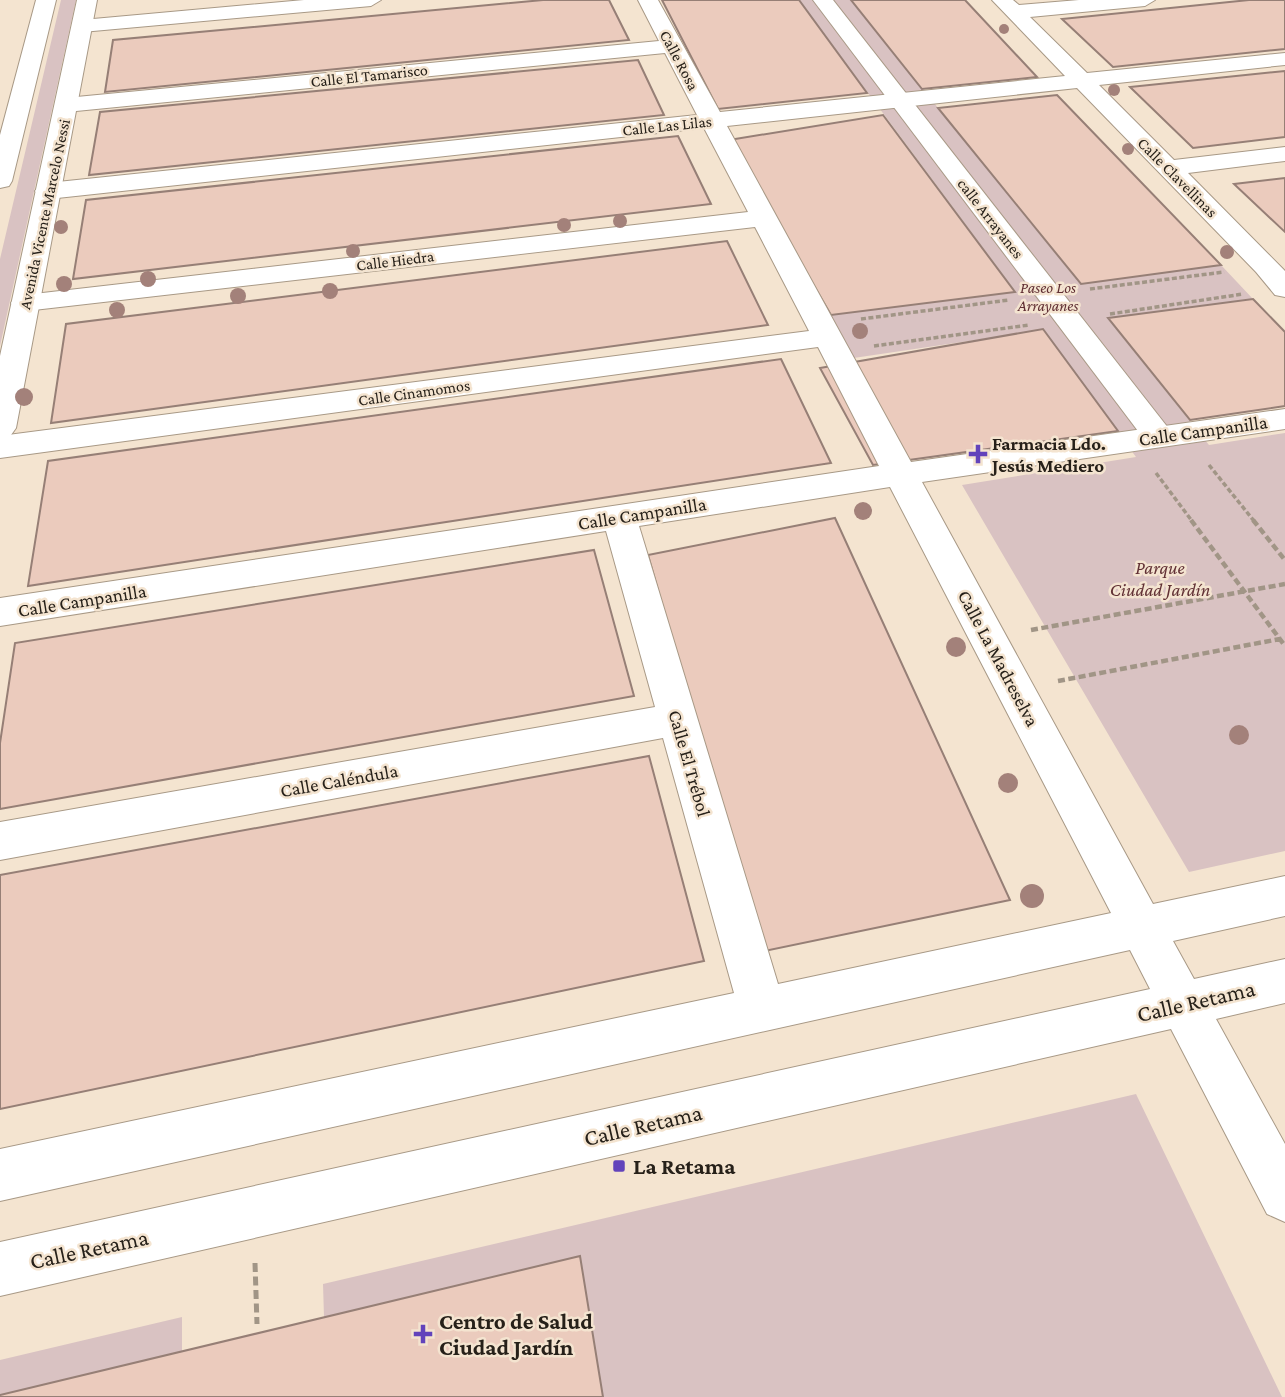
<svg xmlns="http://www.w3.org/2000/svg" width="1285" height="1397" font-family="'Crimson Pro',serif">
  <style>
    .green { fill: #d9c2c2 }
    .building { fill: #ebcbbd; stroke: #967f76; stroke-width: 2 }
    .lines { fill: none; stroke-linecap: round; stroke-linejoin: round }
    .pedestrian-casing { stroke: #a89986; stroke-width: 2 }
    .minor-casing { stroke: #a89986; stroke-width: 2 }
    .secondary-casing { stroke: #a89986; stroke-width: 2 }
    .path-far2 { stroke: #a19586; stroke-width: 3.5; stroke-dasharray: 5 2.5; stroke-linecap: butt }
    .path-far1 { stroke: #a19586; stroke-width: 4.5; stroke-dasharray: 7 3.5; stroke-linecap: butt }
    .path { stroke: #a19586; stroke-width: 5; stroke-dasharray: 9 4.5; stroke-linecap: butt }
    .pedestrian { fill: #fff; fill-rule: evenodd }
    .minor { fill: #fff; fill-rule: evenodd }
    .secondary { fill: #fff; fill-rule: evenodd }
    .tree { fill: #a3817a }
    .poi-dot { fill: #6243bb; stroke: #f4e4d0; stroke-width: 2.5 }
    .labels { text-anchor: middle; stroke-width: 5; stroke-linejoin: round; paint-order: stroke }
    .far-street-label { font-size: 16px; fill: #262019; stroke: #f4e4d0 }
    .far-park-label { font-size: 16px; font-style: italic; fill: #613034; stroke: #f4e4d0 }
    .street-label { font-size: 19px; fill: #262019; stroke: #f4e4d0 }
    .poi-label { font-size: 19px; font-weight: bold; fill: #262019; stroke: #f4e4d0; text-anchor: start }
    .park-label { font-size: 19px; font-style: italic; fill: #613034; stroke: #f4e4d0 }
    .near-street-label { font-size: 23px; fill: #262019; stroke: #f4e4d0 }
    .near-poi-label { font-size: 23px; font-weight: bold; fill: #262019; stroke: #f4e4d0; text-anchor: start }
  </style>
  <rect width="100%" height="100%" fill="#f4e4d0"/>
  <path class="green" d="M61 0H76L0 346V259Z
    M799 0H851L1080 284 1221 265 1253 299 1108 319 1209 445 1285 433V851L1189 872 962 485 1136 457 1043 330 840 360 831 315 1015 291Z
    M1136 1094 1282 1397H603L579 1256 324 1317 323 1284Z
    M182 1317V1351L0 1395V1360Z"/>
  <path class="building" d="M543 0H609L629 40 105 92 113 40Z
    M662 0H799L867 93 718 109Z
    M851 0H965L1037 77 922 89Z
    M1249 0H1285V49L1113 67 1062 19Z
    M638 60 664 115 89 175 100 112Z
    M1285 71V137L1193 148 1130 87Z
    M1057 95 1221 265 1081 284 938 108Z
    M883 115 1015 292 831 315 729 140Z
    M678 136 711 204 73 279 86 200Z
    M1285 178V232L1234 184Z
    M727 241 768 325 51 423 66 324Z
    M1253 299 1285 332V406L1190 420 1108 318Z
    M1043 329 1118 431 873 465 820 368Z
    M781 359 831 463 28 586 48 461Z
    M835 518 1010 900 760 952 648 555Z
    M594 550 634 696 0 809V743L15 643Z
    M649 756 704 961 0 1109V875Z
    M580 1256 603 1397H0V1395Z"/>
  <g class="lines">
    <g class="pedestrian-casing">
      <path id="pedestrian" d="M813 0H833L1169 429 1174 436 1169 443 1158 446 1147 443Z"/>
    </g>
    <g class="minor-casing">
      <path id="minor" d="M304 0H381L371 6 82 32 72 26 82 20Z
        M638 0H658L720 112 1065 76 992 0H1013L1019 5 1079 0H1155L1145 6 1030 17 1087 73 1285 53V65L1099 85 1174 160 1285 147V161L1188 173 1285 271V297L1275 295 1256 272 1077 88 727 126 911 462 1285 409V429L922 482 1153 904 1285 876V916L1173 941 1194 979 1285 959V1003L1216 1019 1285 1144V1222L1267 1214 1171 1029 0 1296V1242L1150 989 1130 950 0 1201V1149L734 993 663 738 0 860V822L655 707 606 531 0 626V598L879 466 818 347 0 458V436L809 331 755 227 25 311 15 309 11 303 15 297 25 295 748 212 704 128 48 199 39 196 35 191 39 186 48 183 697 115 665 53 66 112 55 105 66 98 659 41ZM890 487 1111 913 778 984 639 526Z"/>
    </g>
    <g class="secondary-casing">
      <path id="secondary" d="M36 0H56L12 181 9 186 0 188V135Z
        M77 0H97L16 428 11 435 0 438V356Z"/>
    </g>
    <path class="path-far2" d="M1090 289 1224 272
      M1110 314 1243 294
      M861 319 1009 300
      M874 346 1029 325
      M1209 465 1254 521
      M1156 473 1192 521"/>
    <path class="path-far1" d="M1191 520 1285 646
      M1253 520 1285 560
      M1031 630 1285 584
      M1058 681 1285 638"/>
    <path class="path" d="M255 1263 257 1324"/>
    <use href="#pedestrian" class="pedestrian"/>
    <use href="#minor" class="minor"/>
    <use href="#secondary" class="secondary"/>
  </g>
  <g class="tree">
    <circle cx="1004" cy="29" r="5"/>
    <circle cx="1114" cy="90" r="6"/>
    <circle cx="1128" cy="149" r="6"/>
    <circle cx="620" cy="221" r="7"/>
    <circle cx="564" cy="225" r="7"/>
    <circle cx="61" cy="227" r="7"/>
    <circle cx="353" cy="251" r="7"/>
    <circle cx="1227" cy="252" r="7"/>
    <circle cx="148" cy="279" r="8"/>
    <circle cx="64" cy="284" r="8"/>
    <circle cx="330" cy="291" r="8"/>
    <circle cx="238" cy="296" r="8"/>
    <circle cx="117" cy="310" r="8"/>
    <circle cx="860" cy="331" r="8"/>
    <circle cx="24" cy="397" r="9"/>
    <circle cx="863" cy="511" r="9"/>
    <circle cx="956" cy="647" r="10"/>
    <circle cx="1239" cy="735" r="10"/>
    <circle cx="1008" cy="783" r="10"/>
    <circle cx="1032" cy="896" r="12"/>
  </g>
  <g class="poi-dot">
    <path d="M974.5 443.5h7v7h7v7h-7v7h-7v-7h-7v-7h7z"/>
    <rect x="612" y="1159" width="14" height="14" rx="3.5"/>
    <path d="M419.5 1323.5h7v7h7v7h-7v7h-7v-7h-7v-7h7z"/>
  </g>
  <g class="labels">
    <g class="far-street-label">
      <text transform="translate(680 60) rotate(62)" y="6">Calle Rosa</text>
      <text transform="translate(369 75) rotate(-6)" y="6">Calle El Tamarisco</text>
      <text transform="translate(667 125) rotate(-6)" y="6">Calle Las Lilas</text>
      <text transform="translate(1178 177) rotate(45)" y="6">Calle Clavellinas</text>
      <text transform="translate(44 214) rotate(-78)" y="6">Avenida Vicente Marcelo Nessi</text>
      <text transform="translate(991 218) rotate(52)" y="6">calle Arrayanes</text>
      <text transform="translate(395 260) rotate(-7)" y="6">Calle Hiedra</text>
      <text transform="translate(414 392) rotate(-8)" y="6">Calle Cinamomos</text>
    </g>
    <g class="far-park-label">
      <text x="1048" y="293">Paseo Los<tspan x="1048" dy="18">Arrayanes</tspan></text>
    </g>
    <g class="street-label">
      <text transform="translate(1203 430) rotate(-8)" y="7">Calle Campanilla</text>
      <text transform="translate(642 513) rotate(-9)" y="7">Calle Campanilla</text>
      <text transform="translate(82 600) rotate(-9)" y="7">Calle Campanilla</text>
      <text transform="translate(999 658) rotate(62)" y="7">Calle La Madreselva</text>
      <text transform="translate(690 763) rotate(74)" y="7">Calle El Trébol</text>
      <text transform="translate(339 780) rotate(-10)" y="7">Calle Caléndula</text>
    </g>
    <g class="poi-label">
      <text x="992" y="450">Farmacia Ldo.<tspan x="992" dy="22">Jesús Mediero</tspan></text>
    </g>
    <g class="park-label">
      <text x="1160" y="574">Parque<tspan x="1160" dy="22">Ciudad Jardín</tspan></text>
    </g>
    <g class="near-street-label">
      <text transform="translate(1196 1001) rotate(-13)" y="8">Calle Retama</text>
      <text transform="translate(643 1125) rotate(-13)" y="8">Calle Retama</text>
      <text transform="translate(89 1249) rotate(-12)" y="8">Calle Retama</text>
    </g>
    <g class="near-poi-label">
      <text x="633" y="1174">La Retama</text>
      <text x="439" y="1329">Centro de Salud<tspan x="439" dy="26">Ciudad Jardín</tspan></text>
    </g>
  </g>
</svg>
